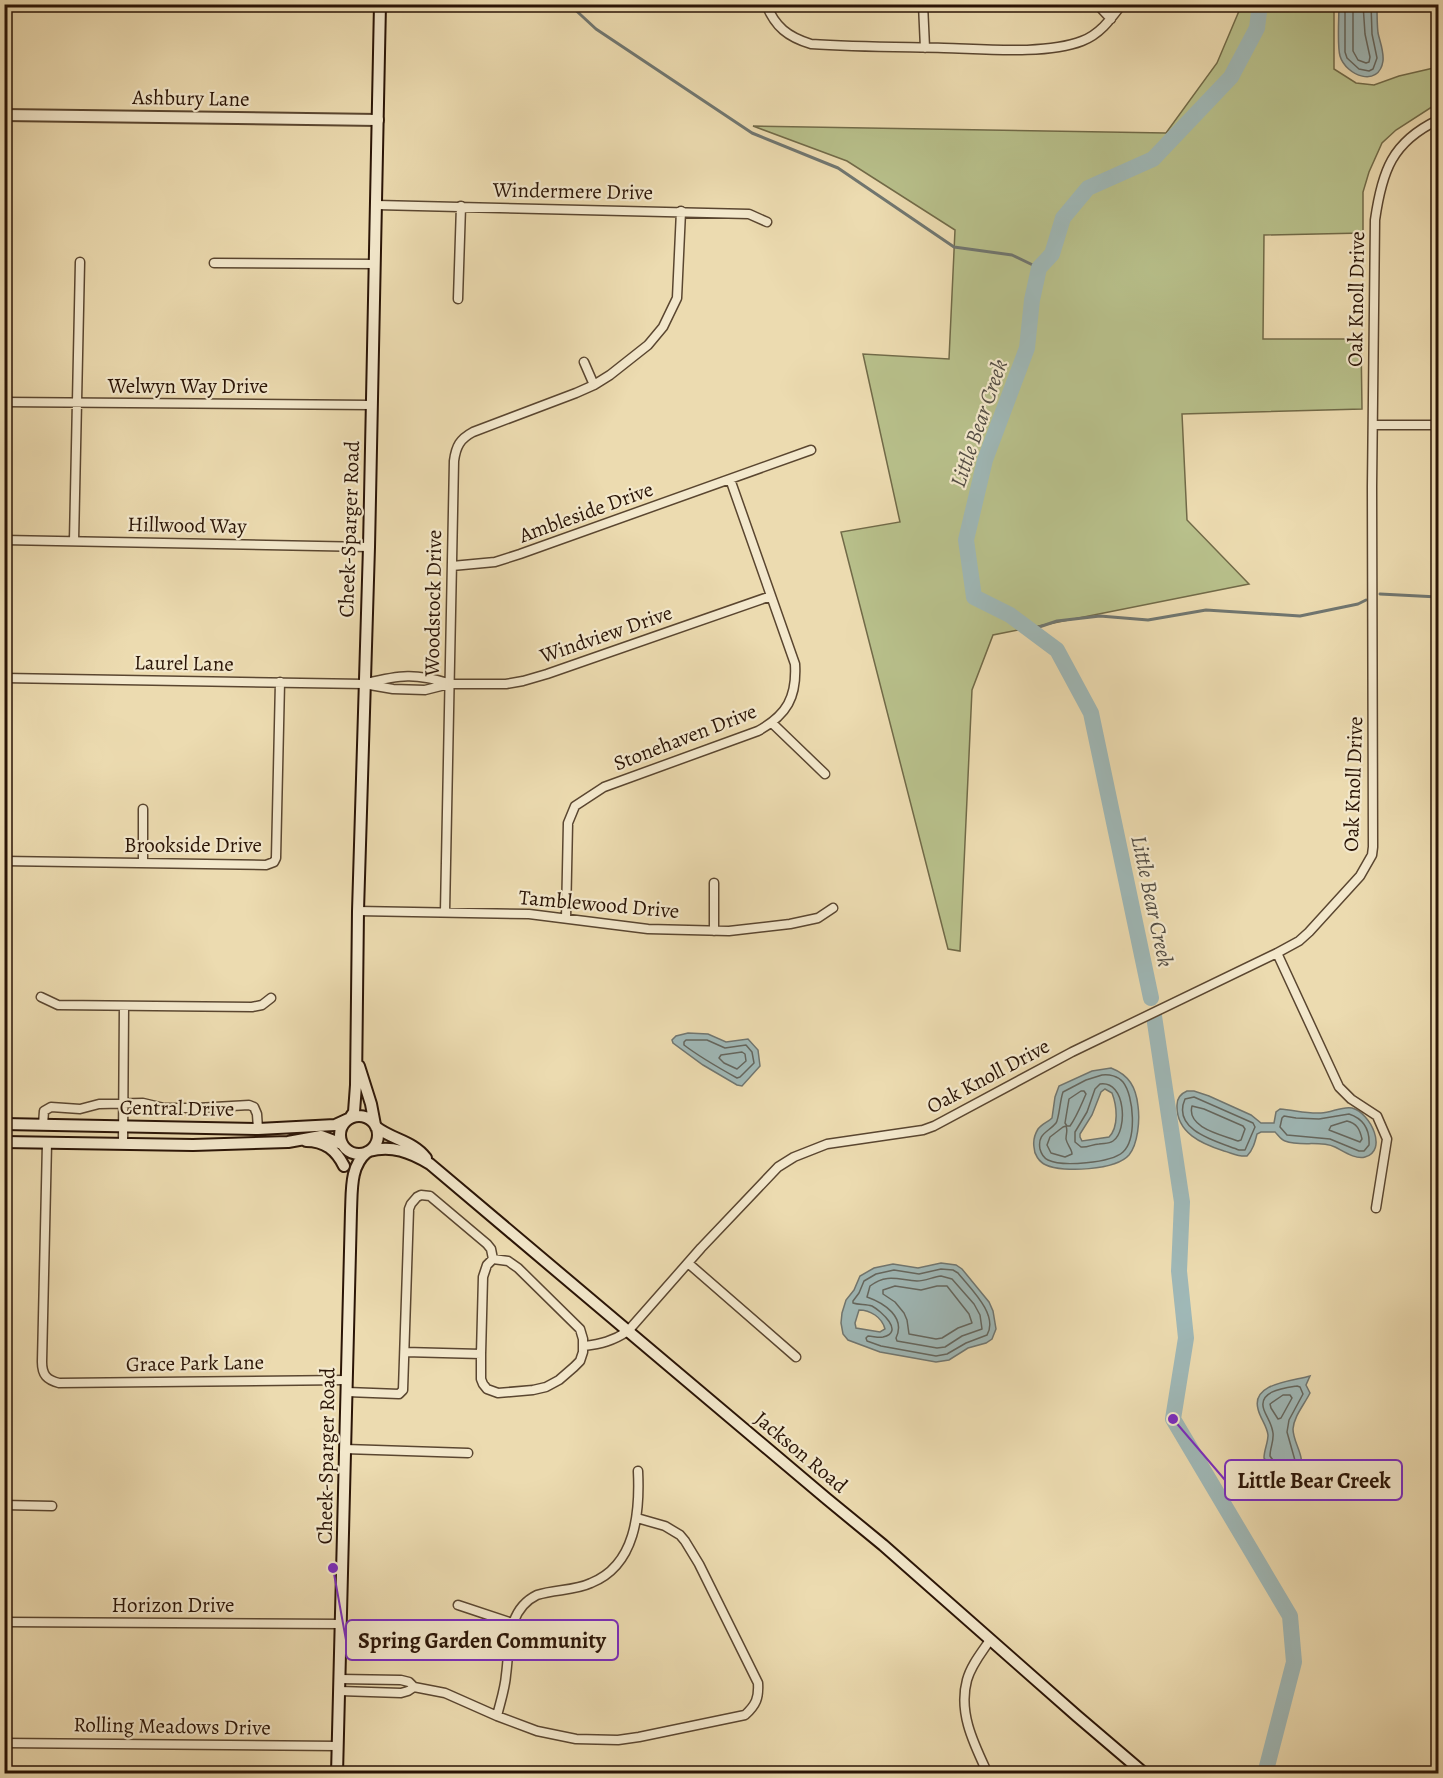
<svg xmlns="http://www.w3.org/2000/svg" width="1443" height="1778" font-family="Alegreya,serif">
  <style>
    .green { fill: #b8c08b; stroke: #716a48; stroke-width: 1.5 }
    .water { fill: #9fb8b7; stroke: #707670; stroke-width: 1.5; fill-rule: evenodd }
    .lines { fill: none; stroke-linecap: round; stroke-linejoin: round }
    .shore { stroke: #64665e; stroke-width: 1.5 }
    .stream { stroke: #707670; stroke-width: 3 }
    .river { stroke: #9fb8b7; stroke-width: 16 }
    .minor-casing { stroke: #5a4630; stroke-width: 11 }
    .tertiary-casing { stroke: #5a4630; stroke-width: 14 }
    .secondary-casing { stroke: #2a1406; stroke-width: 14 }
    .minor { stroke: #f3e8cc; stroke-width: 8 }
    .tertiary { stroke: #f3e8cc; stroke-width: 10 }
    .secondary { stroke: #f3e8cc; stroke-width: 10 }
    .labels { text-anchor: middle; stroke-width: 4.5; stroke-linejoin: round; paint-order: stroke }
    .street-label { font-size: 21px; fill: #2a1406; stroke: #f3e8cc }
    .water-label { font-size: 22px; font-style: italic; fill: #534d44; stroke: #f3e8cc }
    .leader { fill: none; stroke: #7b2cbf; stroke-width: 2 }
    .callout-dot { fill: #7b2cbf; stroke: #f3e8cc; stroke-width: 2 }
    .callout { fill: #f3e8cc; stroke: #7b2cbf; stroke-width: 2 }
    .callout-label { font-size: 22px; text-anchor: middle; font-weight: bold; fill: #2a1406 }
  </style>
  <rect width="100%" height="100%" fill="#ecdbb0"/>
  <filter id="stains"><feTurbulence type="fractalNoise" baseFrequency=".00333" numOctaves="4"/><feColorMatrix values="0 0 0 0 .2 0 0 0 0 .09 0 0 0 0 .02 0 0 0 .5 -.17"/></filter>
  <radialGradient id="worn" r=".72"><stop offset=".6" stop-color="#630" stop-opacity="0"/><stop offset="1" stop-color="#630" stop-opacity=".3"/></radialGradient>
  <path class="green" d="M1242 4 1334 5V69L1356 83 1374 85 1399 76 1438 67V103L1396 130 1382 143 1369 172 1363 192V233L1264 235 1263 339H1361L1362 409 1182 414 1187 520 1249 584 993 635 972 690 960 951 948 949 841 532 900 522 863 354 949 359 955 230 847 161 753 126 1166 133 1217 63Z"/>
  <path class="water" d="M1339 5H1377C1377 14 1377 24 1378 33 1380 42 1384 51 1383 61 1379 88 1346 76 1340 56 1337 46 1339 17 1339 5Z
    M688 1033 708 1034 726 1042 748 1039 758 1050 760 1066 742 1086 737 1085 703 1065 673 1043 672 1040 676 1036Z
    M1111 1068C1129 1075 1136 1087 1138 1106 1140 1120 1138 1144 1129 1155 1116 1170 1063 1173 1046 1165 1039 1162 1034 1154 1034 1147 1033 1141 1035 1134 1038 1129 1042 1124 1048 1122 1052 1118L1055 1097 1059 1086 1092 1071ZM1105 1089 1112 1093C1117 1106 1119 1127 1109 1137L1082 1141 1080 1137V1134L1092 1115 1101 1092Z
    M1187 1091H1194L1209 1096 1251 1115 1261 1123H1274L1276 1112 1280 1109C1294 1110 1307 1114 1321 1113 1331 1113 1342 1106 1352 1108 1371 1113 1388 1151 1365 1157 1356 1160 1343 1151 1335 1147 1319 1140 1301 1147 1285 1141 1281 1140 1278 1135 1275 1132H1261L1257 1134C1255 1142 1253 1150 1247 1156 1238 1157 1232 1153 1224 1151 1202 1144 1176 1133 1177 1105 1177 1098 1180 1094 1187 1091Z
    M941 1263 956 1265 962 1269 989 1302 993 1311 996 1329 992 1339 986 1343 968 1348 949 1360 936 1362 880 1352 848 1340 843 1334 841 1323 842 1313 846 1300 854 1290 860 1276 874 1268 893 1264 918 1268ZM859 1310C870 1310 882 1317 885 1329L880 1332 856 1328 855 1323Z
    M1310 1376 1306 1385 1310 1393C1304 1405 1294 1416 1293 1429 1293 1444 1308 1459 1298 1472 1283 1474 1272 1471 1264 1458 1264 1450 1268 1443 1268 1435 1267 1426 1260 1418 1258 1409 1251 1383 1293 1381 1310 1376Z"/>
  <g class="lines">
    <path class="shore" d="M1345 4V52L1347 58 1359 69 1369 71 1373 69 1377 58 1372 34 1371 4
      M1353 4V51L1358 60 1366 63 1369 62 1370 57 1365 34 1363 4
      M686 1040H707L725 1048 746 1045 752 1052 754 1063 740 1077 737 1078C719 1068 701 1058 684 1045V1042Z
      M742 1052 745 1054 746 1061 737 1069 724 1063 719 1058 721 1055Z
      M1102 1075C1109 1074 1118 1076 1123 1082 1134 1096 1137 1139 1123 1152 1111 1163 1062 1167 1048 1160 1044 1158 1041 1153 1040 1149 1037 1133 1049 1132 1056 1123 1059 1119 1060 1100 1063 1092L1086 1080Z
      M1100 1084C1126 1080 1128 1131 1113 1141 1109 1144 1105 1143 1099 1144 1092 1144 1088 1148 1081 1147L1075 1142V1132L1087 1112 1095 1089Z
      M1081 1091H1084L1086 1094C1081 1105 1077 1116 1070 1126H1067L1065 1123 1069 1099Z
      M1194 1097 1253 1123 1255 1127 1245 1150H1239C1219 1142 1171 1131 1185 1099Z
      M1192 1106 1204 1109 1243 1126 1245 1129 1241 1140 1238 1141C1223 1135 1186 1128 1192 1106Z
      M1349 1114C1364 1119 1370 1129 1369 1145L1364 1151H1359L1330 1139 1287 1135 1280 1127 1282 1118 1284 1116 1296 1118 1319 1119Z
      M1347 1121C1357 1123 1360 1130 1362 1139L1360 1142 1329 1130 1331 1126Z
      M1066 1126C1068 1131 1066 1133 1066 1139 1067 1145 1072 1149 1072 1154L1065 1157 1051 1153 1047 1145 1050 1137 1063 1127Z
      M941 1269 953 1270 958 1273C970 1288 999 1315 987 1335L966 1343 947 1354 936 1356 881 1346 867 1341 866 1338 868 1336C873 1336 878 1338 883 1337 905 1332 881 1311 872 1306 866 1304 859 1305 853 1303V1301L859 1293 864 1281 876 1274 894 1270 919 1274Z
      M941 1276 952 1279 974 1304 980 1315 982 1329 962 1336 945 1347 937 1348 897 1341 896 1338C906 1317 884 1303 867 1297L870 1286C887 1273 899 1280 917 1281 925 1281 933 1277 941 1276Z
      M937 1286H947L969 1314 972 1323 958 1328 942 1338 936 1339 909 1334 907 1320 904 1313 895 1302 883 1294V1290L895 1286 921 1290Z
      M1297 1386 1300 1387 1303 1394 1289 1420 1287 1432 1296 1464 1293 1466C1283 1465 1276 1466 1270 1456 1270 1448 1274 1441 1273 1433 1272 1424 1267 1418 1264 1410 1257 1391 1284 1388 1297 1386Z
      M1283 1395H1290L1292 1398 1281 1418 1278 1419 1271 1408 1270 1404Z"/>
    <path class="stream" d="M569 4 596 29 752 133 838 168 954 247 1012 255 1039 268
      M1380 594 1438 597
      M1030 630 1057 621 1100 616 1148 620 1206 610 1300 616 1358 604 1366 600"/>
    <path class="river" d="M1151 998 1091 713 1057 650 1010 615 974 597 966 540 985 460 1027 348 1032 300 1039 268 1052 254 1063 218 1088 188 1153 159 1231 77 1257 28 1260 4
      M1154 1016 1182 1202 1179 1271 1186 1338 1173 1419 1290 1616 1294 1662 1265 1774"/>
    <g class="minor-casing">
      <path id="minor" d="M766 4C775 27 788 37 811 44 855 47 900 47 944 48 983 49 1046 55 1082 41 1100 34 1110 20 1122 4
        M923 4 925 48
        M1097 4 1111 19
        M377 205 749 214 767 222
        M214 263 375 264
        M458 299 461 206
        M584 362 594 385
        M4 402 371 405
        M1373 425H1438
        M4 540 369 547
        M74 541 80 262
        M452 566 495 562 520 554 811 450
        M4 678 364 684 393 689 425 690 449 684H506L523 681 547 674 771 596
        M367 683C400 675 415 673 448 683
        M772 723 825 774
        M4 861 266 865 274 862 276 858 280 682
        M143 863V809
        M358 911 529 914 648 929 729 931 790 924 818 918 833 908
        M445 912 454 461C456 446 460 439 473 432L576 393 594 385 610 375 648 345 663 327 677 298 681 211
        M566 918 568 823 575 806 604 787 758 731C787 715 797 697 795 664L730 479
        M714 931V883
        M1277 953 1339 1087 1351 1099 1377 1116 1387 1139 1376 1208
        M41 997 58 1005 252 1007 262 1005 271 998
        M43 1125 44 1111 51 1107 80 1109 99 1104 143 1103 164 1108H197L249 1105 254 1107 257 1114 258 1129
        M47 1143 42 1362C42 1375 47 1380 59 1383L347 1380
        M123 1144 124 1006
        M493 1259 508 1261 518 1268 580 1329 583 1339V1352L580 1361 574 1367 559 1380 546 1387 533 1390 498 1393 487 1389 483 1384 481 1379V1354L483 1277 487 1265Z
        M688 1263 796 1357
        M584 1346C601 1344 613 1341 628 1331L701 1248 778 1167 794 1157 827 1144 923 1130 934 1126 1072 1052 1277 953 1299 941 1309 932 1360 876 1372 855 1373 847 1372 487 1375 220C1382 171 1392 142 1438 120
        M405 1352 481 1354
        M347 1392 399 1394 403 1390 409 1209 411 1204 417 1197 421 1195 430 1196 487 1244 491 1249 493 1259
        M345 1449 468 1453
        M4 1505 52 1506
        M458 1605 512 1623
        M4 1622 341 1624
        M340 1679 401 1680 409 1682 414 1687 445 1693 497 1716 537 1731 576 1739 618 1740 639 1737 745 1715C756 1705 759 1698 758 1683L699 1564 685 1541 680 1535 665 1526 637 1518
        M340 1691 401 1693 408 1691 414 1687
        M497 1716C500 1703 505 1689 506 1675 510 1646 506 1610 537 1595 555 1589 574 1591 591 1583 636 1565 640 1512 638 1471
        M4 1743 338 1746
        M988 1774C974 1744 958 1713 967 1680 971 1665 982 1652 990 1640"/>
    </g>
    <g class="tertiary-casing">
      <path id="tertiary" d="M4 115 378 120"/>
    </g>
    <g class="secondary-casing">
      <path id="secondary" d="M359 1066 371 1104 375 1125
        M340 1135a19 19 0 1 1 38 0a19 19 0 1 1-38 0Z
        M350 1118 354 1112 356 1085 358 911 369 547 380 4
        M4 1124 258 1129 335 1125 348 1119
        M376 1127C393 1140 413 1141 426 1158
        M306 1141C325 1141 336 1150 344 1166
        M4 1142 193 1145 288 1142 321 1136 342 1144
        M369 1151C392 1145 410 1152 430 1164L827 1499 883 1545 1077 1716 1145 1774
        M337 1774 351 1211C352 1190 350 1166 367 1152"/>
    </g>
    <use href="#minor" class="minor"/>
    <use href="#tertiary" class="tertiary"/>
    <use href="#secondary" class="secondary"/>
  </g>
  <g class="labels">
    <g class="street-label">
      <text transform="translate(191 98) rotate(1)" y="7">Ashbury Lane</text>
      <text transform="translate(573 191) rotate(1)" y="7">Windermere Drive</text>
      <text transform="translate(1356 299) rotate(-89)" y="7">Oak Knoll Drive</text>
      <text x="188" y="393">Welwyn Way Drive</text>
      <text transform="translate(586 512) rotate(-20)" y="7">Ambleside Drive</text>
      <text transform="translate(187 525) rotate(1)" y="7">Hillwood Way</text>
      <text transform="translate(349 529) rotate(-88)" y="7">Cheek-Sparger Road</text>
      <text transform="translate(433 603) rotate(-89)" y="7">Woodstock Drive</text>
      <text transform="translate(606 634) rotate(-19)" y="7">Windview Drive</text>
      <text transform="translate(184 663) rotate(1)" y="7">Laurel Lane</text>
      <text transform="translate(685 737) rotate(-21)" y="7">Stonehaven Drive</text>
      <text transform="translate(1353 784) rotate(-88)" y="7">Oak Knoll Drive</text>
      <text x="193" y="852">Brookside Drive</text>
      <text transform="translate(599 904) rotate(5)" y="7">Tamblewood Drive</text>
      <text transform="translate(988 1076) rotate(-28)" y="7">Oak Knoll Drive</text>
      <text transform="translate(177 1108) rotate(1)" y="7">Central Drive</text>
      <text transform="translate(195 1363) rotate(-1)" y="7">Grace Park Lane</text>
      <text transform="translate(801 1452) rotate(40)" y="7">Jackson Road</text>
      <text transform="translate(326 1456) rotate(-89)" y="7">Cheek-Sparger Road</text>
      <text x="173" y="1612">Horizon Drive</text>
      <text transform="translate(172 1726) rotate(1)" y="7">Rolling Meadows Drive</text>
    </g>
    <g class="water-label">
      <text transform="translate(978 423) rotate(-71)" y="8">Little Bear Creek</text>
      <text transform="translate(1153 901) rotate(78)" y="8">Little Bear Creek</text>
    </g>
  </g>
  <path class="leader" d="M1173 1419L1225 1480M333 1568L346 1640"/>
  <g class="callout-dot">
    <circle cx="1173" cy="1419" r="6"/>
    <circle cx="333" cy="1568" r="6"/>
  </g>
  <g class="callout">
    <rect x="1225" y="1460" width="177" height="40" rx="6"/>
    <rect x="346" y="1620" width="272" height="40" rx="6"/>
  </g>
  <g class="callout-label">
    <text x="1314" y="1488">Little Bear Creek</text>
    <text x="482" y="1648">Spring Garden Community</text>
  </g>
  <rect width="1443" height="1778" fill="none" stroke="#ecdbb0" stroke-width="24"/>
  <rect x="6" y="6" width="1431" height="1766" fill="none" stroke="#2a1406" stroke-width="3"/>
  <rect x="12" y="12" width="1419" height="1754" fill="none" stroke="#2a1406" stroke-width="1.5"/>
  <rect width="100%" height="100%" filter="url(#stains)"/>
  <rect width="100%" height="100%" fill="url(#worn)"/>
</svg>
